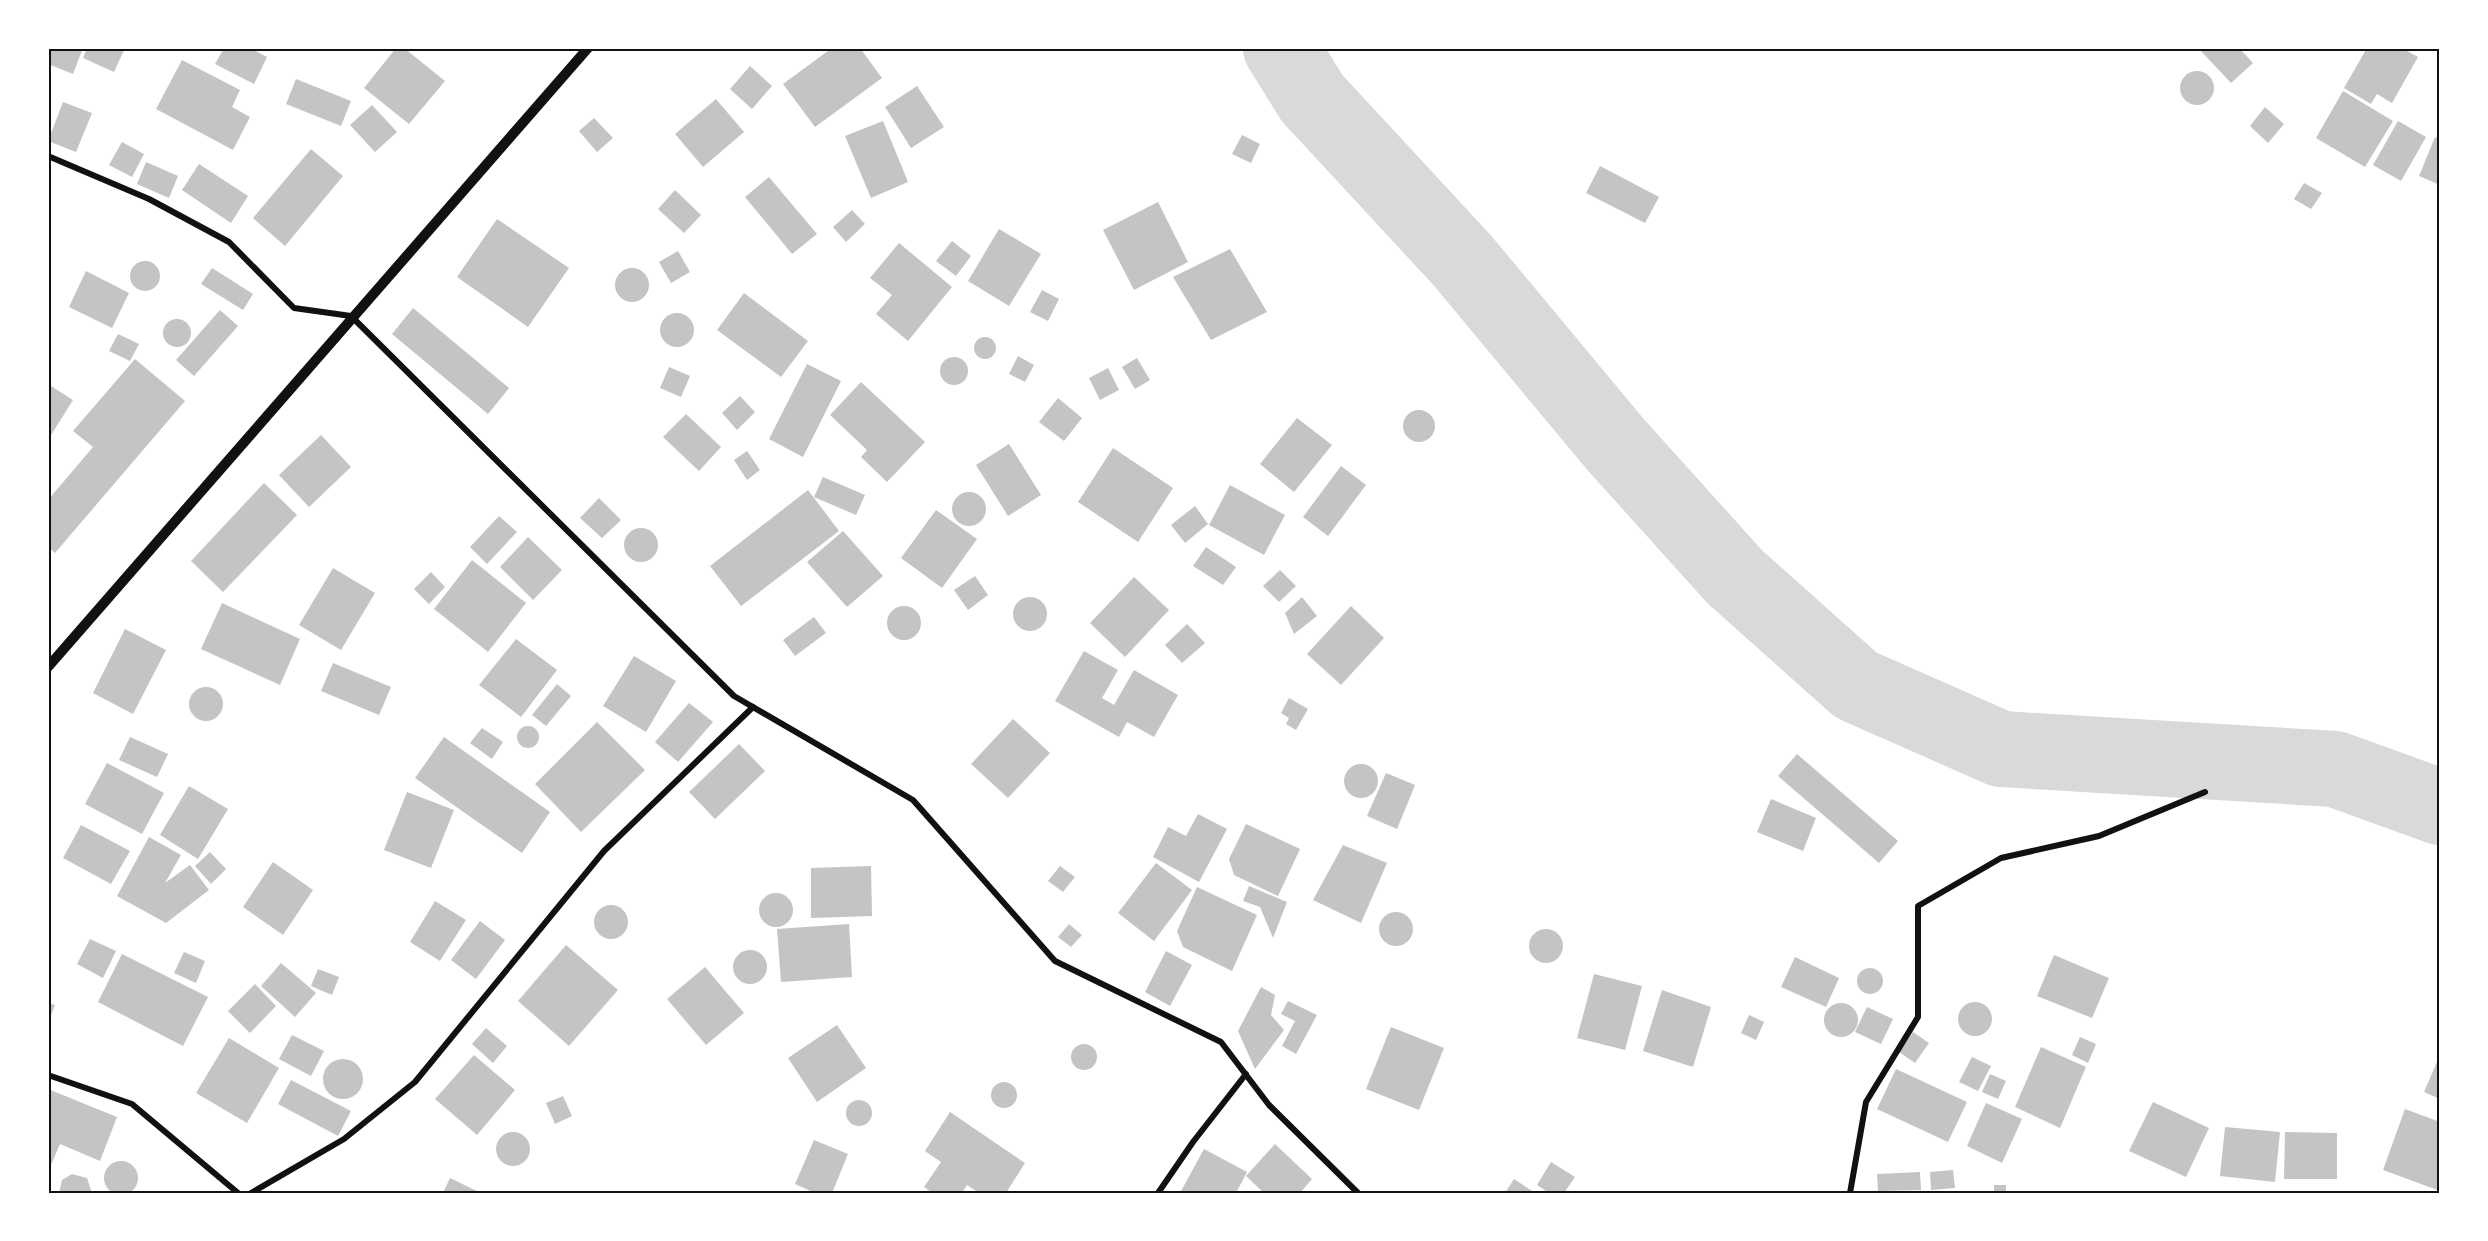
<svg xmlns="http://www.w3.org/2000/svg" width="2488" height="1241" viewBox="0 0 2488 1241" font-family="Signika,sans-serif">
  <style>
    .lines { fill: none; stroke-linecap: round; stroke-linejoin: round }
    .river { stroke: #d9d9d9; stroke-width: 76 }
    .building { fill: #c4c4c4 }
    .minor { stroke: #111; stroke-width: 6 }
    .tertiary { stroke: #111; stroke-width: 10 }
    .neatline { fill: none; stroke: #111; stroke-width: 2 }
  </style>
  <rect width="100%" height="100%" fill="#fff"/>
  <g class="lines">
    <polyline class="river" points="1281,48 1312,98 1462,260 1616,445 1735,577 1856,685 2001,749 2335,769 2440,807"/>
  </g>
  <g class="building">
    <polygon points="48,48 83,48 73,74 48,64"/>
    <polygon points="87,48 125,48 114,72 83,58"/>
    <polygon points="224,48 250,48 267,57 254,84 215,64"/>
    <polygon points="396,48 404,48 445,81 409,124 364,88"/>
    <polygon points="832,48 860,48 882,78 815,127 783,84"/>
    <polygon points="2202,48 2239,48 2253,63 2231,83 2200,50"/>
    <polygon points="2367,48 2402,48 2418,57 2392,103 2377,94 2371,104 2344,88"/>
    <polygon points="182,60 240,90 232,107 250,117 233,150 156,109"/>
    <polygon points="750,66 772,86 752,109 730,89"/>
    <circle cx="2197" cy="88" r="17"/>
    <polygon points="296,79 351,101 341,126 286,104"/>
    <polygon points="917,86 944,127 911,148 885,107"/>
    <polygon points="2343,91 2393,121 2365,167 2316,138"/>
    <polygon points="716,99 744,132 703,167 675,134"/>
    <polygon points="63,102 92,113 76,152 48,141"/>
    <polygon points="372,105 397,132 375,152 350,125"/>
    <polygon points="2265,107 2284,124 2268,143 2250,126"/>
    <polygon points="594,118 613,138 597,152 579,131"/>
    <polygon points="883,121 908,182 871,198 845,136"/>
    <polygon points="2398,121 2426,137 2401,181 2373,165"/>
    <polygon points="1242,135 1260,144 1251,163 1232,154"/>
    <polygon points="2435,137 2440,139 2440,185 2419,176"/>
    <polygon points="122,142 144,154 132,177 109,165"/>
    <polygon points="311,149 343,176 285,246 253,218"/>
    <polygon points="146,162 178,176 169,198 137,184"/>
    <polygon points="199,164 248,196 231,223 182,190"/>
    <polygon points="1600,166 1659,197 1645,223 1586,193"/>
    <polygon points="769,177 817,234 792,254 745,197"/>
    <polygon points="2304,183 2322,193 2311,209 2294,199"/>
    <polygon points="675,190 701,215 684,233 658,209"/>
    <polygon points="1158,202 1188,262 1134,290 1103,230"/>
    <polygon points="852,210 865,224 846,242 833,227"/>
    <polygon points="497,219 569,268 528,327 457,277"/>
    <polygon points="999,229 1041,254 1009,306 968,281"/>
    <polygon points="952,241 971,256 956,276 936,261"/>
    <polygon points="899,243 952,287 908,341 876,314 892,295 870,278"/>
    <polygon points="1230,249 1267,312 1211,340 1173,277"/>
    <polygon points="678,251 690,272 671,283 659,262"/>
    <circle cx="145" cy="276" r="15"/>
    <polygon points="212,268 253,294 243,310 201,284"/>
    <circle cx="632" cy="285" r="17"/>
    <polygon points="86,271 129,293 112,328 69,307"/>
    <polygon points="1042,290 1059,299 1048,321 1030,312"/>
    <polygon points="744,293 808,341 781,377 717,330"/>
    <polygon points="413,308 509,388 488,414 392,334"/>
    <polygon points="220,310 238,326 194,376 176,360"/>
    <circle cx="677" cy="330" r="17"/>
    <circle cx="177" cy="333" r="14"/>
    <polygon points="118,334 139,344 130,361 109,351"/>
    <circle cx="985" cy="348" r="11"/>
    <polygon points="1018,356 1034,365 1025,382 1009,374"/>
    <circle cx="954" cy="371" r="14"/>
    <polygon points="1137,358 1150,380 1135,389 1122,367"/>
    <polygon points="135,359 185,401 55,553 48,547 48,500 93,447 73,431"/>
    <polygon points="807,364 841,381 803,457 769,439"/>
    <polygon points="669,367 690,376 681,397 660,388"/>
    <polygon points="1108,368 1119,390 1100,400 1089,378"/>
    <polygon points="861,382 925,442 887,482 861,457 867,450 830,415"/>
    <polygon points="48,384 73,400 48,440"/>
    <polygon points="740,396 755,412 737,430 722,413"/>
    <polygon points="1058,398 1082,418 1064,441 1039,422"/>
    <circle cx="1419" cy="426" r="16"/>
    <polygon points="686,414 721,447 699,471 663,437"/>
    <polygon points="1297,418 1332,445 1294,492 1260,464"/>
    <polygon points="321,435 351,467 309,507 279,475"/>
    <polygon points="1009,444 1041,495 1008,516 976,465"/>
    <polygon points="1113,448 1173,488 1138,542 1078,502"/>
    <polygon points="747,451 760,470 747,480 734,460"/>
    <polygon points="1341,466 1366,485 1328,536 1303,517"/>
    <polygon points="823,477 865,495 856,515 814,497"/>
    <polygon points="264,483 297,515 223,592 191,561"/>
    <polygon points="1230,485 1285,515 1264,555 1209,525"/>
    <polygon points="808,490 839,531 741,606 710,566"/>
    <circle cx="969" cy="509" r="17"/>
    <polygon points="599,498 621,520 602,538 580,518"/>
    <polygon points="1195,506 1208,524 1185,543 1171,525"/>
    <polygon points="936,510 977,539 942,588 901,558"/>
    <polygon points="499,516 517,532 487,564 470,547"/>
    <circle cx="641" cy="545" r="17"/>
    <polygon points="843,531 883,576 847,607 807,562"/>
    <polygon points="528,537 562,570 533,600 500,567"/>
    <polygon points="1206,547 1236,567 1223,585 1193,566"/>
    <polygon points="472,560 526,603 488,652 434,609"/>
    <polygon points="333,568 375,593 341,650 299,625"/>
    <polygon points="1280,570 1296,586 1279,602 1263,586"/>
    <polygon points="431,572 445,587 429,604 414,589"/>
    <polygon points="975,576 988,595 968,610 954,590"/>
    <polygon points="1134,577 1169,610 1125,657 1090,623"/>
    <polygon points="1302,597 1317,616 1294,634 1285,613"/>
    <circle cx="1030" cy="614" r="17"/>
    <polygon points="222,603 300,639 280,685 201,649"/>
    <polygon points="1351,606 1384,638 1341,685 1307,654"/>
    <circle cx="904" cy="623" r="17"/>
    <polygon points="814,617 826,633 795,656 783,640"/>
    <polygon points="1187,624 1205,643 1182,663 1165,645"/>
    <polygon points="125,629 166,650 133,714 93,693"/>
    <polygon points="516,639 557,670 521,717 479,685"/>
    <polygon points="1084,651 1118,670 1102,698 1114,705 1134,670 1178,695 1154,737 1127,722 1119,737 1055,701"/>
    <polygon points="634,656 676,681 646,732 603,706"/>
    <polygon points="333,663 391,687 379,715 321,691"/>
    <polygon points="557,684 571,696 546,726 532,715"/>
    <circle cx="206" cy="704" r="17"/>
    <polygon points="1289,698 1308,709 1296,730 1286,724 1289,718 1281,713"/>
    <polygon points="689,703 713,722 678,762 655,742"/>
    <polygon points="1013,719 1050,753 1008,798 971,764"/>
    <polygon points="597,722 645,770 581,832 535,784"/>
    <circle cx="528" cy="737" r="11"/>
    <polygon points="482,728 503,742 492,759 470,743"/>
    <polygon points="130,737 168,754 157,777 119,760"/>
    <polygon points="444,737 550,812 522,853 415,778"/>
    <polygon points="739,744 765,771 715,819 689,792"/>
    <polygon points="1797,754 1898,841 1879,863 1778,776"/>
    <polygon points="107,763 164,793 142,834 85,804"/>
    <circle cx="1361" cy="781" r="17"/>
    <polygon points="1386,773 1415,785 1397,829 1367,816"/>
    <polygon points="189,786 228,809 198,859 160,835"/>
    <polygon points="407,792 454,810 431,868 384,850"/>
    <polygon points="1771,799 1816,818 1803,851 1757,832"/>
    <polygon points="1198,814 1227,829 1199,882 1153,857 1168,827 1186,836"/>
    <polygon points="1246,824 1300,849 1278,896 1234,875 1229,859"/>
    <polygon points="81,825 130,851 111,884 63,858"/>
    <polygon points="149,837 181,855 165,883 190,865 209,890 166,923 117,896"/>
    <polygon points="1343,845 1387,863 1361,923 1313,900"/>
    <polygon points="210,852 226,869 211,884 195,866"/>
    <polygon points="273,862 313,890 283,935 243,907"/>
    <polygon points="1156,863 1192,890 1154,941 1118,913"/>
    <polygon points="871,866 872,916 811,918 811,868"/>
    <polygon points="1060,866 1075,877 1063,892 1048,881"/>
    <polygon points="1249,886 1287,902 1273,938 1260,907 1243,901"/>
    <polygon points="1197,887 1257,915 1232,971 1183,947 1177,931"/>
    <circle cx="776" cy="910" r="17"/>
    <polygon points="435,901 466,920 440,961 410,942"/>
    <circle cx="611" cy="922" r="17"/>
    <circle cx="1396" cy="929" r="17"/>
    <polygon points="480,921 505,940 476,979 451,960"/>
    <polygon points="849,924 852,977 781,982 777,929"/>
    <polygon points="1069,924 1082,935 1071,947 1058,937"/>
    <circle cx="1546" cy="946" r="17"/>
    <polygon points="90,939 116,951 103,978 77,964"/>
    <polygon points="566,945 618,990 569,1046 518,1001"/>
    <circle cx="750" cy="967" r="17"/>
    <polygon points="1166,951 1192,965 1170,1006 1145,992"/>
    <polygon points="184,952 205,961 196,983 174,973"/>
    <polygon points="122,954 208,997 183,1046 98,1002"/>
    <polygon points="2054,955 2109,978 2092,1018 2037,996"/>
    <polygon points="1795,957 1839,978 1826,1007 1781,987"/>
    <polygon points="281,963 316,993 295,1017 261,986"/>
    <polygon points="705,967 744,1013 706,1045 667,999"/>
    <circle cx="1870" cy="981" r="13"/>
    <polygon points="318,969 339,977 332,995 311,986"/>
    <polygon points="1594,974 1642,986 1625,1050 1577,1038"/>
    <polygon points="255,984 276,1006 250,1033 228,1011"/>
    <polygon points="1261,987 1275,995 1271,1015 1284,1030 1255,1069 1238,1031"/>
    <polygon points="1662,990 1711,1007 1693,1067 1643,1051"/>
    <polygon points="1288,1001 1317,1015 1296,1054 1282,1046 1295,1021 1281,1014"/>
    <circle cx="1975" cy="1019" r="17"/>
    <polygon points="48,1003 55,1005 48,1023"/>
    <circle cx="1841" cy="1020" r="17"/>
    <polygon points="1867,1007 1893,1019 1881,1044 1855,1032"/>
    <polygon points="1749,1015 1764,1022 1756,1040 1741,1033"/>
    <polygon points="837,1025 866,1068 817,1102 788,1058"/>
    <polygon points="1391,1027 1444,1048 1419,1110 1366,1089"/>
    <polygon points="486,1028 507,1046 493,1063 472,1044"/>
    <polygon points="1913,1032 1929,1043 1915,1063 1899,1052"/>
    <polygon points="292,1035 324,1051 311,1076 279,1059"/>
    <polygon points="2080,1037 2096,1044 2088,1063 2072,1055"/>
    <polygon points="229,1038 279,1068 247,1123 196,1093"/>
    <circle cx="1084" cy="1057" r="13"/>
    <polygon points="2041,1047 2086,1067 2060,1128 2015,1107"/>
    <polygon points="474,1055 515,1090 477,1135 435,1099"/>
    <polygon points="2440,1055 2440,1099 2424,1092"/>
    <polygon points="1972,1057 1991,1066 1978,1091 1959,1082"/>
    <circle cx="343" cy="1079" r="20"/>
    <polygon points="1896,1069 1967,1102 1948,1142 1877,1109"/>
    <polygon points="1990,1074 2006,1081 1998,1099 1982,1092"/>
    <polygon points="291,1080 351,1111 338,1136 278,1104"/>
    <circle cx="1004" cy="1095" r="13"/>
    <polygon points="48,1089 117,1117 100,1161 60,1144 48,1172"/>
    <polygon points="563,1096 572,1116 555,1124 546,1103"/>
    <circle cx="859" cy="1113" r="13"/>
    <polygon points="2153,1102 2209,1128 2186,1177 2129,1151"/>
    <polygon points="1986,1103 2022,1119 2002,1163 1967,1146"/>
    <polygon points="2405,1109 2440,1122 2440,1191 2383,1170"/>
    <polygon points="950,1112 1025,1163 1006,1193 979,1193 967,1185 962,1193 933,1193 924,1187 941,1162 925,1151"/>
    <polygon points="2225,1127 2280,1132 2275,1182 2220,1176"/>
    <polygon points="2285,1132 2337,1133 2337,1179 2284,1179"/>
    <circle cx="513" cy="1149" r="17"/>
    <polygon points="814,1140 848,1154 832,1193 815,1193 795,1184"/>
    <polygon points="1275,1144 1312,1179 1300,1193 1264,1193 1246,1176"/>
    <polygon points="1204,1149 1247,1172 1236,1193 1180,1193"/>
    <circle cx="121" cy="1178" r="17"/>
    <polygon points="1551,1162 1575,1177 1564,1193 1549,1193 1537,1185"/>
    <polygon points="1953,1170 1955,1188 1931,1190 1930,1172"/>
    <polygon points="1920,1172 1921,1190 1878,1191 1877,1174"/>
    <polygon points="72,1174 87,1178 92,1193 59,1193 62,1180"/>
    <polygon points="450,1178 481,1193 443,1193"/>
    <polygon points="1514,1179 1535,1193 1505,1193"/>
    <rect x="1994" y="1185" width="12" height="8"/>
  </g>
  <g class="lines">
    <g class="minor">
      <polyline points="48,156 149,199 229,242 294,308 351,316 734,696 913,800 1055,961 1221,1042 1269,1105 1358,1193"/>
      <polyline points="48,1075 132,1104 238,1193"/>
      <polyline points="251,1193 344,1139 415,1082 604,851 753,707"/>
      <polyline points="1158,1193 1193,1142 1246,1074"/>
      <polyline points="1850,1193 1866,1102 1918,1017 1918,906 2001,858 2099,836 2205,792"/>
    </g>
    <polyline class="tertiary" points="48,667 588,48"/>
  </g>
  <rect width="2488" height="1241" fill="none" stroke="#ffffff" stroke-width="99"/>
  <rect x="50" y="50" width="2388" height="1142" class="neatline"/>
</svg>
